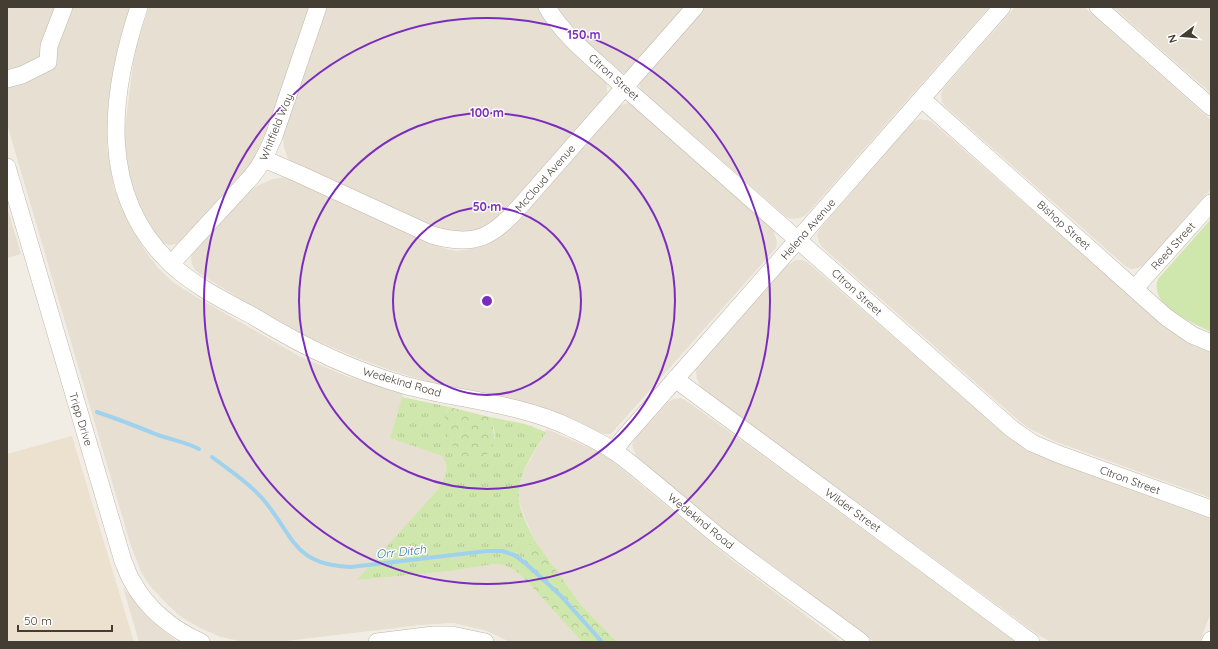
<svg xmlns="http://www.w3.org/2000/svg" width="1218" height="649" viewBox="0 0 1218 649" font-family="Quicksand,sans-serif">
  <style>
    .residential { fill: #e6dfd2 }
    .education { fill: #ebe1ce }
    .grass { fill: url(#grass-tufts) }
    .forest { fill: url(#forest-crowns) }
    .green { fill: #cfe6ad }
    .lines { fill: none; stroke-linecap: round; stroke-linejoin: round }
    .stream { stroke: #a0d2ee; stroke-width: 4 }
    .minor-casing { stroke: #c0b7aa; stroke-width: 18 }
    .minor { stroke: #fff; stroke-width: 17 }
    .ring { fill: none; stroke: #7b2cbf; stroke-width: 2 }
    .labels { text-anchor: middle; stroke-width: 3; stroke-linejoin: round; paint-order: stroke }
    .street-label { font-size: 11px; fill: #443d34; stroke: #fff }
    .water-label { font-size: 12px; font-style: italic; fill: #2e79a5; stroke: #fff }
    .centre { fill: #7b2cbf; stroke: #fff; stroke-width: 2 }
    .ring-label { font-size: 12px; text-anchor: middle; font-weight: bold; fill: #7b2cbf; stroke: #fff; stroke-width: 3; stroke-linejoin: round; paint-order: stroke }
  </style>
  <defs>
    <pattern id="grass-tufts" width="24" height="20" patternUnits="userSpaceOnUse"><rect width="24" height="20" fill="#cfe6ad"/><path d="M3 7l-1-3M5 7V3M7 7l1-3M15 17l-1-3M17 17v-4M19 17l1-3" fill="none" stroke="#b3c695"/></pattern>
    <pattern id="forest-crowns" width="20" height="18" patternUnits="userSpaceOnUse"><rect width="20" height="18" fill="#cfe6ad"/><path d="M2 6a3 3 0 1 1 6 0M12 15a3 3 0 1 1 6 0" fill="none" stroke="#b3c695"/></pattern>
  </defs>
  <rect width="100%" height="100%" fill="#f2ede4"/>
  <g class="residential">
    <polygon points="7,7 131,7 119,45 114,68 109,99 107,127 107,147 114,189 130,226 146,252 159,269 173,282 193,295 299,356 346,376 403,394 390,438 442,456 445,460 447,467 446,475 439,488 358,580 451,571 494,564 504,565 516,571 526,580 582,642 510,642 487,631 454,623 420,625 286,641 244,642 221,637 200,628 181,617 167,604 150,586 141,572 130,543 7,124"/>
    <polygon points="149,7 310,7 258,158 185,237 177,244 170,245 163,243 153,230 137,201 131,184 125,146 125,127 133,65 136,46"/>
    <polygon points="325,7 538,7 605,80 607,86 607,93 605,100 499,218 490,225 464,234 439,230 294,165 288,159 284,148 283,135"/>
    <polygon points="554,7 686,7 628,72 623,73 618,70 565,22"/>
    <polygon points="705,7 989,7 806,215 800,218 792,219 786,217 641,90 639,83 641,79"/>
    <polygon points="1015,7 1084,7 1211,120 1211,189 1144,265 1138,268 1131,269 1124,265 945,106 942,102 941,94 943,89"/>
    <polygon points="1113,7 1211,7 1211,93 1173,60"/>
    <polygon points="628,103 634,106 773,229 777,242 776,248 611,434 605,434 598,432 581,423 537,405 433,383 390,370 357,358 306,336 244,301 200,274 195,270 192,264 191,258 194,250 247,193 259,185 273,179 287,177 443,248 456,251 470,249 486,245 499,238 508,230 611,114 618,106"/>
    <polygon points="920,119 931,121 1162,324 1190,344 1211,353 1211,498 1054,441 1029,428 1019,421 822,247 819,242 817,235 820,229 911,124 915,121"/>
    <polygon points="7,207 21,254 7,258"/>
    <polygon points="796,260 802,260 807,262 986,417 1001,430 1030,450 1057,463 1211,519 1211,612 1200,642 1052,642 1047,640 1037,634 705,391 700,386 697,379 696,371 698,366 785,267"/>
    <polygon points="681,398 685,400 752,448 1016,642 874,642 724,530 636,456 632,445 635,439 668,402 674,399"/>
    <polygon points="547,429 596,451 611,460 732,560 841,642 617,642 581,605 534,539 524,516 519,501 519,487 524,471"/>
    <polygon points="123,587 145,615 163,631 178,642 139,642"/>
  </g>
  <polygon class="education" points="72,436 134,642 7,642 7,454"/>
  <path class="grass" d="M402,397L449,407L446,413L495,439L494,429L490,417L525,424L546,432C534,452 516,476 519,501C521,514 528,527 534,539L516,571L504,565L494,564L451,571L357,580L439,488C445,477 451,467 442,456L390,438Z"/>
  <g class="forest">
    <path d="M449,407L490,417C495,432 499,452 479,458C475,459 470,461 467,460C465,459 460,457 459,456C454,450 444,428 444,422C444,416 447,412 449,407Z"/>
    <polygon points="534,539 581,605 617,642 582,642 526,580 516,571"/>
  </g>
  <path class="green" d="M1211,219V332C1192,322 1148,306 1158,279Z"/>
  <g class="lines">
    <g class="stream">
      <path d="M97,412C118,419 138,427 158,435C172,440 186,442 199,449"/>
      <path d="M212,457C229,470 248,482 262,498C294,535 292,565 351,567L487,551H502L514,555L524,562L561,596L602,642"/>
    </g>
    <g class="minor-casing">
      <g id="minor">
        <path d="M139,7C110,94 97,194 171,264C194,286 225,301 253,316C300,345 351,370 404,385C459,400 519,403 571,428C585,435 600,442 614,451C627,460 640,471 652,481C674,499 696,518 718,536C765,573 814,607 861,642"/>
        <path d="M547,7C563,35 590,56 613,77L1011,428L1032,443L1058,454L1211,509"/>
        <polyline points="1098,7 1211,107"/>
        <polyline points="7,79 22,75 48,62 49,46 64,7"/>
        <polyline points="922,99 1166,317 1192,335 1211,343"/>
        <path d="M264,159L299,174L432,235C477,248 493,236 522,204L695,7"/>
        <path d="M7,167L123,561C126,567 128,575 132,581C146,608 173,630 201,642"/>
        <path d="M171,264L252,176C262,164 268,151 274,136L318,7"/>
        <polyline points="1135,288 1211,203"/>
        <polyline points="675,379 1031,642"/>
        <polyline points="614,451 622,440 1002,7"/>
        <polyline points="377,642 434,635 452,635 485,642"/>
        <polyline points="1210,642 1211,640"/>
      </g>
    </g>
    <use href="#minor" class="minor"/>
  </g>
  <g class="ring">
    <circle cx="487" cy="301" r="94"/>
    <circle cx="487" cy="301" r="188"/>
    <circle cx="487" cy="301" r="283"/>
  </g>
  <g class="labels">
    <g class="street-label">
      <text transform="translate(614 77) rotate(42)" y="4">Citron Street</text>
      <text transform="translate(276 127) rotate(-68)" y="4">Whitfield Way</text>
      <text transform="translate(545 178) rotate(-49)" y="4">McCloud Avenue</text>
      <text transform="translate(1064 225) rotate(42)" y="4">Bishop Street</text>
      <text transform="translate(808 229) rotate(-49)" y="4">Helena Avenue</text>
      <text transform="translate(1173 246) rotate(-48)" y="4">Reed Street</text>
      <text transform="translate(857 292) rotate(42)" y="4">Citron Street</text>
      <text transform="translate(402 382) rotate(16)" y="4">Wedekind Road</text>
      <text transform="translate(81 419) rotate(73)" y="4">Tripp Drive</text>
      <text transform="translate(1130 480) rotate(20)" y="4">Citron Street</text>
      <text transform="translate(853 510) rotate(36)" y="4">Wilder Street</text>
      <text transform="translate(701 521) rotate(39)" y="4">Wedekind Road</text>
    </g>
    <g class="water-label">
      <text transform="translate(401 552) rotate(-6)" y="4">Orr Ditch</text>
    </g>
  </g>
  <circle cx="487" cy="301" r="6" class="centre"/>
  <g class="ring-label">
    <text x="584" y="39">150 m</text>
    <text x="487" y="117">100 m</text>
    <text x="487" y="211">50 m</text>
  </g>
  <rect width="1218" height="649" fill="none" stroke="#443d34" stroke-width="16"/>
  <g transform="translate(1182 36) rotate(254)" stroke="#ffffff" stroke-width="3" paint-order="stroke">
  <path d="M0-3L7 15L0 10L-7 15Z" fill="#443d34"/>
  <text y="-6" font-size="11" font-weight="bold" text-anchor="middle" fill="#443d34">N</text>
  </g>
  <path d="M18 625v6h94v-6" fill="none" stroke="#443d34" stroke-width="2"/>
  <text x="24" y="625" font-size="12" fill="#443d34" stroke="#ffffff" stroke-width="3" paint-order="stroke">50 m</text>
</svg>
